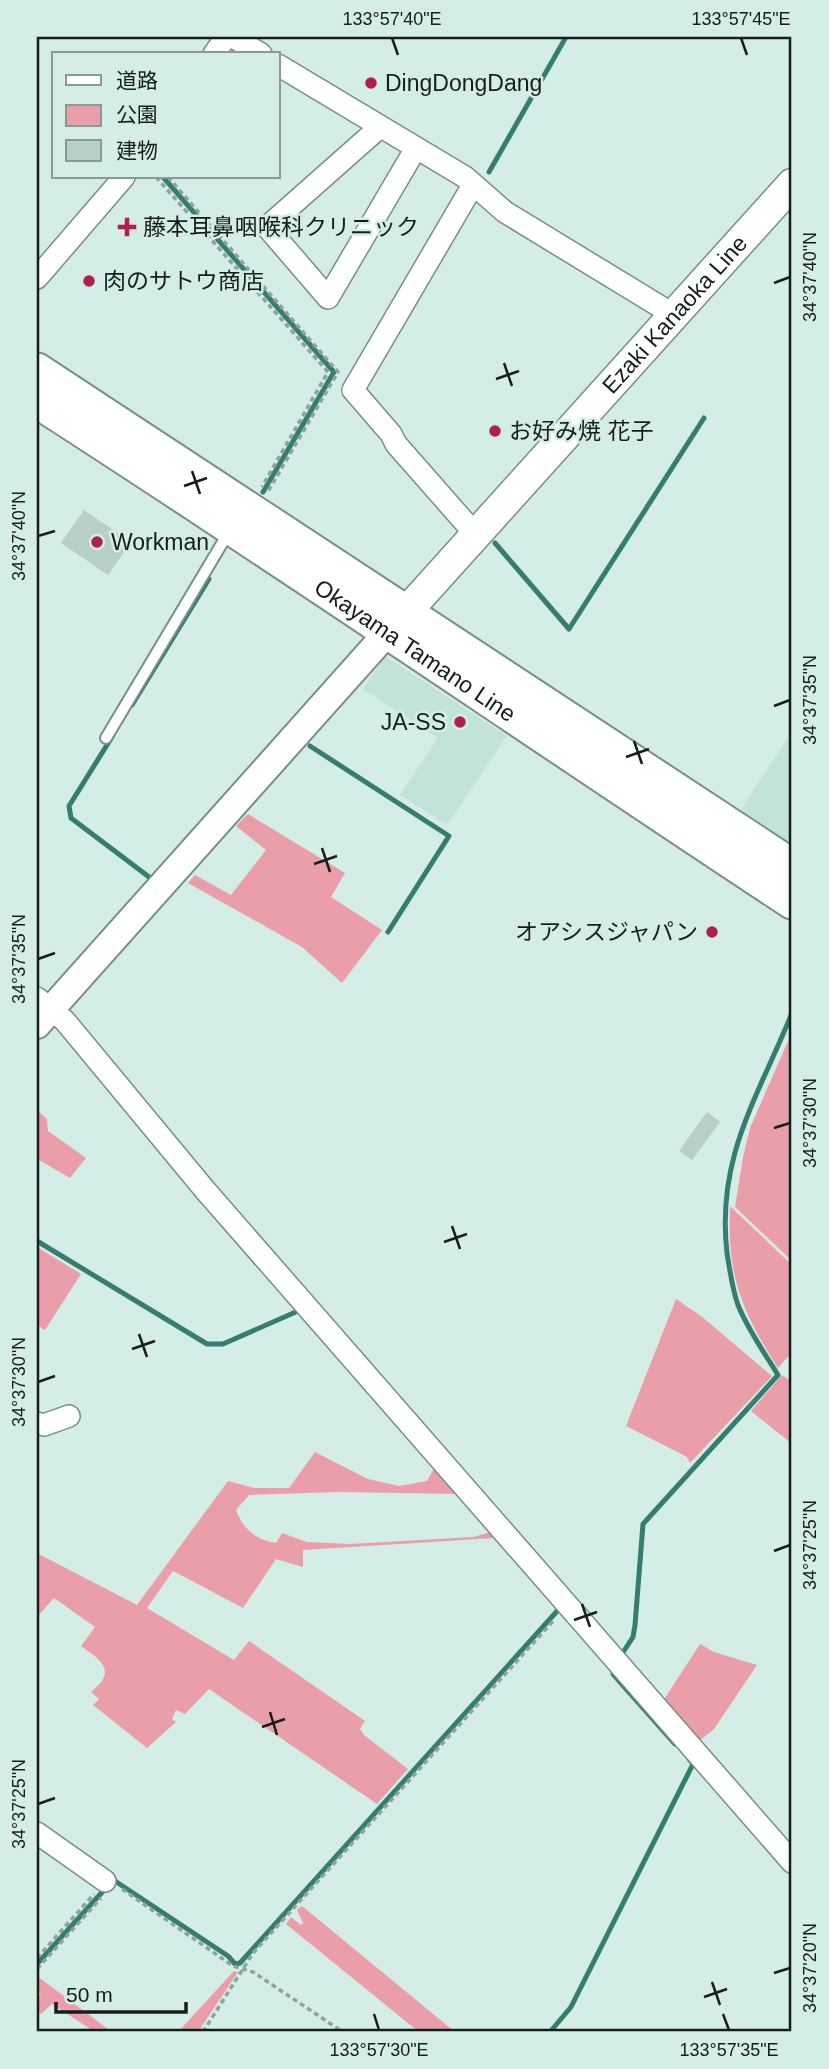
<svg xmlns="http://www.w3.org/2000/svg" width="829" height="2069" viewBox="0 0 829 2069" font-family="Helvetica,'Noto Sans JP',sans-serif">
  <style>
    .built { fill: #c2e3da }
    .green { fill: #ea9ea9 }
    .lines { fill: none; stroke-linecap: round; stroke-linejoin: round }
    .stream { stroke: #357e6f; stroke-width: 5 }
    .building { fill: #b8cfc9 }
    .service-casing { stroke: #788e88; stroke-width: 14 }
    .minor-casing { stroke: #788e88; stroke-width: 24 }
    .tertiary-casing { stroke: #788e88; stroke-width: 30 }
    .secondary-casing { stroke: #788e88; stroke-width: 33 }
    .primary-casing { stroke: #788e88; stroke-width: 37 }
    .path { stroke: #90a29e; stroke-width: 3.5; stroke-dasharray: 5 3.5; stroke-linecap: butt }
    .service { stroke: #fff; stroke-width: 10 }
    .minor { stroke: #fff; stroke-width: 21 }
    .tertiary { stroke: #fff; stroke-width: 26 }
    .secondary { stroke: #fff; stroke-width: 30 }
    .primary { stroke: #fff; stroke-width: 33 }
    .ticks { fill: none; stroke: #151e1b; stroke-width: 2.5 }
    .poi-dot { fill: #b01e4b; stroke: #d5ede7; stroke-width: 2.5 }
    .labels { text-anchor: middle; stroke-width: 5; stroke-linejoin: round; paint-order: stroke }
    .poi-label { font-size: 23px; fill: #151e1b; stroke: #d5ede7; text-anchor: start }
    .street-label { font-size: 23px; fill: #151e1b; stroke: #d5ede7 }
    .neatline { fill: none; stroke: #151e1b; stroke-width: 2.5 }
    .ticks-label { font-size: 18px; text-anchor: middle; fill: #151e1b }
  </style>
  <rect width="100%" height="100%" fill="#d5ede7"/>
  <g class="built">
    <polygon points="385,656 507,736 447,825 400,795 438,738 363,689"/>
    <polygon points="790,734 792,736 792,844 741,810"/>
  </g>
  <g class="green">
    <polygon points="248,814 345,873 331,897 382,930 342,983 302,947 188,883 195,875 231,895 266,850 236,826"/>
    <polygon points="792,1032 792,1261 735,1207 743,1157 750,1128"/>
    <polygon points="37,1110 47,1119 48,1131 86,1158 70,1178 37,1159"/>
    <path d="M730,1206L792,1265V1352L778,1368C741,1310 727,1276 730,1206Z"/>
    <polygon points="37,1247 81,1274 45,1330 37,1325"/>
    <polygon points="676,1299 701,1316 772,1376 690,1463 687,1457 626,1426"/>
    <polygon points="782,1375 792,1382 792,1444 751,1411"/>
    <path d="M315,1452L368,1479L399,1486L427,1481L434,1468L458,1494L339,1492L249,1495L236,1510C243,1529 256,1540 276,1543L282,1533L307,1542L350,1544L473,1537L491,1532L495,1538L303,1550V1567L276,1559L243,1608L173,1571L147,1608L234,1660L249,1641L365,1721L360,1729L364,1735L408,1769L377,1804L209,1689L185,1714L176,1710L172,1719L176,1722L147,1748L93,1705L99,1699L91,1692C118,1671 101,1660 81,1646L95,1627L54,1598L37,1617V1553L137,1605L228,1481L254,1488H289Z"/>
    <polygon points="700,1644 714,1652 757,1665 714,1729 699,1741 663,1701"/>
    <polygon points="302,1906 455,2032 456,2032 419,2032 286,1924 291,1917 301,1925 303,1923 297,1910"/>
    <polygon points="234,1971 238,1972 198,2032 178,2032"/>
    <polygon points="37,1976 112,2032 95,2032 52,2004 41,2014 37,2011 37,1999 41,1994 37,1991"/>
  </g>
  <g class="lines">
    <g class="stream">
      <polyline points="489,172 566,37"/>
      <polyline points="163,177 334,372 263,492"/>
      <polyline points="495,543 569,629 704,418"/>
      <polyline points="132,705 209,579"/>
      <polyline points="112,737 69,806 71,818 153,880"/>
      <polyline points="310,746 449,836 388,932"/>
      <polyline points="37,1241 207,1344 223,1344 298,1311"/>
      <path d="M620,1657L633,1637L635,1625L643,1524L778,1375C764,1352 748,1330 738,1305C732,1288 730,1271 727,1253C716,1157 758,1097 792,1013"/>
      <polyline points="615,1669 613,1674 675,1744"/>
      <polyline points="111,1881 112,1879 228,1956 235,1964 240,1963 559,1609"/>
      <polyline points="37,1964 105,1889"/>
      <polyline points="550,2032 571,2007 693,1764 689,1759"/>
    </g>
  </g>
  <g class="building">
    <polygon points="84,510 131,542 108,575 61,543"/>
    <polygon points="707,1112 720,1122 692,1160 679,1151"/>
  </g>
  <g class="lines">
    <g class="service-casing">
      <polyline id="service" points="106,738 230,530"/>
    </g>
    <g class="minor-casing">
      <g id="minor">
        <polyline points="233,37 261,54"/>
        <polyline points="214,54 226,37"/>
        <polyline points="278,65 465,177 505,212 674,315"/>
        <polyline points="380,127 267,227 328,298 416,148"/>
        <polyline points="473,185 353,390 391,434 396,444 476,535"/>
        <polyline points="37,278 124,177"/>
        <polyline points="37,998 65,1021 205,1190 792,1862"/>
        <polyline points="37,1423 44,1425 69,1416"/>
        <polyline points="37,1833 105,1881"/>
      </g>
    </g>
    <g class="tertiary-casing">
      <polyline id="tertiary" points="37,1025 387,633"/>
    </g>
    <g class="secondary-casing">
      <g id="secondary">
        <path id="s1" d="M390,630L792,184"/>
      </g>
    </g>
    <g class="primary-casing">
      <g id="primary">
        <polyline points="37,370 792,866"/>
        <path id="s2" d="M37,401C291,564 540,736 792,902"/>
      </g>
    </g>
    <g class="path">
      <polyline points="156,177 328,372 262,487"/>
      <polyline points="168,177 338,372 267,493"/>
      <polyline points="122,1889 233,1966 253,1972 343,2032"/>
      <polyline points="37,1958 94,1894"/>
      <polyline points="37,1969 101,1898"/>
      <polyline points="203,2032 253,1953 555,1619"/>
    </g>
    <use href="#service" class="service"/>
    <use href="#minor" class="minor"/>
    <use href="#tertiary" class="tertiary"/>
    <use href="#secondary" class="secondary"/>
    <use href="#primary" class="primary"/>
  </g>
  <path class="ticks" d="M392,38L398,55M741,38L747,55M774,283L790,277M504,363L512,386M496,379L519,371M192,471L200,494M184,486L207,478M38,536L55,531M774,706L790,700M634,741L642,764M626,757L649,749M322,848L330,872M314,864L337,856M38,959L55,953M774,1128L790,1123M452,1226L460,1249M444,1242L467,1234M139,1334L147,1357M132,1349L155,1341M38,1382L55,1376M774,1551L790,1545M582,1604L590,1627M574,1620L597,1612M270,1712L277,1735M262,1727L285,1719M38,1804L55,1798M774,1973L790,1968M712,1982L720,2005M704,1997L727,1989M374,2014L379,2030M723,2014L729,2030"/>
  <g class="poi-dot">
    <circle cx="371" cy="83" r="7"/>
    <path d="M123.5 216.5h7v7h7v7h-7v7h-7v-7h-7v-7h7z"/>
    <circle cx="89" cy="281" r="7"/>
    <circle cx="495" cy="431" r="7"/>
    <circle cx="97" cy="542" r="7"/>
    <circle cx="460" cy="722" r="7"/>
    <circle cx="712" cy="932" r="7"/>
  </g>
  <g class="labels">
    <g class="poi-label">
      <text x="385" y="91">DingDongDang</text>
      <text x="143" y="235">藤本耳鼻咽喉科クリニック</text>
      <text x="103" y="289">肉のサトウ商店</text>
      <text x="509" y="439">お好み焼 花子</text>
      <text x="111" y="550">Workman</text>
      <text x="446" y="730" text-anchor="end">JA-SS</text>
      <text x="698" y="940" text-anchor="end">オアシスジャパン</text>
    </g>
    <g class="street-label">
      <text dy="8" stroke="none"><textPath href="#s1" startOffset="425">Ezaki Kanaoka Line</textPath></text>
      <text dy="8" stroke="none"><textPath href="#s2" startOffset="453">Okayama Tamano Line</textPath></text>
    </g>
  </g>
  <rect width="829" height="2069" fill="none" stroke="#d5ede7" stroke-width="77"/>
  <rect x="52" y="52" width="228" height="126" fill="#d5ede7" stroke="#889a95" stroke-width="2"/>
  <rect x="66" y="75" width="35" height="10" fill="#ffffff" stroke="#889a95" stroke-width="2"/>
  <text x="116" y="88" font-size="21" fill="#151e1b">道路</text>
  <rect x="66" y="105" width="35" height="21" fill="#ea9ea9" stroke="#889a95" stroke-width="2"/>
  <text x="116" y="122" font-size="21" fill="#151e1b">公園</text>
  <rect x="66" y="140" width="35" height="21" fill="#b8cfc9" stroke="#889a95" stroke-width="2"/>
  <text x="116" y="158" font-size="21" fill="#151e1b">建物</text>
  <path d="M56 2002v10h130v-10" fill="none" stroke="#151e1b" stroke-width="3.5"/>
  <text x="66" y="2002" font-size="21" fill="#151e1b" stroke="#d5ede7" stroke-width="5" paint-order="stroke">50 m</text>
  <rect x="38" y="38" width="752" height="1992" class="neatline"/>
  <g class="ticks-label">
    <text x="392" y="25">133°57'40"E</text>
    <text x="741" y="25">133°57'45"E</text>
    <text transform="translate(810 277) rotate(-90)" y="6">34°37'40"N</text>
    <text transform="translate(19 536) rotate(-90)" y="6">34°37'40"N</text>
    <text transform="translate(810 700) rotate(-90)" y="6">34°37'35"N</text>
    <text transform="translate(19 959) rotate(-90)" y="6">34°37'35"N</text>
    <text transform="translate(810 1123) rotate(-90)" y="6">34°37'30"N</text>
    <text transform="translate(19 1382) rotate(-90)" y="6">34°37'30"N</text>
    <text transform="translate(810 1545) rotate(-90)" y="6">34°37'25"N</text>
    <text transform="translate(19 1804) rotate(-90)" y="6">34°37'25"N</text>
    <text transform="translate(810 1968) rotate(-90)" y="6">34°37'20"N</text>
    <text x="379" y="2056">133°57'30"E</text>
    <text x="729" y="2056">133°57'35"E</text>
  </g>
</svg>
